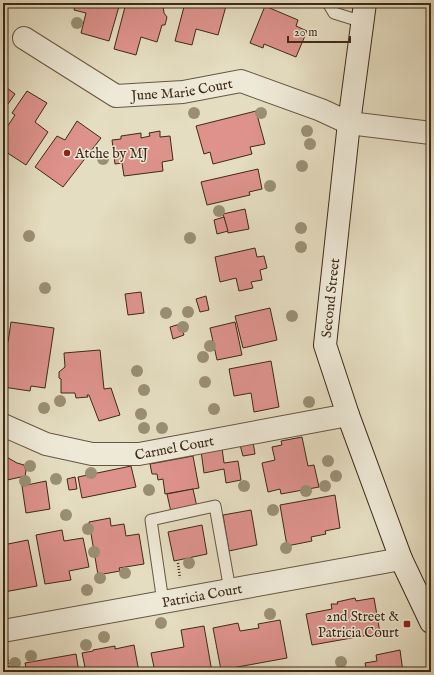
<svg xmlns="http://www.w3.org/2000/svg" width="434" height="675" viewBox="0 0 434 675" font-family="'IM FELL English',serif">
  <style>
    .building { fill: #dd928c; stroke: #3d2a17 }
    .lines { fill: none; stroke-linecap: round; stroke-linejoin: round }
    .lane-casing { stroke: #675742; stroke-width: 13 }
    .street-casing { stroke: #675742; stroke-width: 24 }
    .secondary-casing { stroke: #3d2a17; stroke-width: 24 }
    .path { stroke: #3d2a17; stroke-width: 2.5; stroke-dasharray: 1 2; stroke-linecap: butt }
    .lane { stroke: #eee9d7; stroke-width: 11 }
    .street { stroke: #eee9d7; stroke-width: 22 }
    .secondary { stroke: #eee9d7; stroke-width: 22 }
    .tree { fill: #9a8f74 }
    .poi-dot { fill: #8f2418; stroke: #eee9d7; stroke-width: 1.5 }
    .labels { text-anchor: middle; stroke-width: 3; stroke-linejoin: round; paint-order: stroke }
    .street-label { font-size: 14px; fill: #3d2a17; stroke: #eee9d7 }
    .poi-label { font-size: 14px; fill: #3d2a17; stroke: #eee9d7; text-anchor: start }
  </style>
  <rect width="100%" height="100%" fill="#e5ddc1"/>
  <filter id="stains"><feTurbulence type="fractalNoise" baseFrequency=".005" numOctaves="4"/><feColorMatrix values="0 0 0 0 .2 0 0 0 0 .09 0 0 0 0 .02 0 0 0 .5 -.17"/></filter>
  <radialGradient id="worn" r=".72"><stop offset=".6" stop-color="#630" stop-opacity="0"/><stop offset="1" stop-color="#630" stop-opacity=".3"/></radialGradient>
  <g class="building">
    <polygon points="76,3 120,3 109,41 81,33 86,13 74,10"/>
    <polygon points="126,3 155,3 163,5 164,13 167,17 165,25 162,25 157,42 141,37 136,55 114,49"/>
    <polygon points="185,3 222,3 221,4 226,6 218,35 196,29 192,45 175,41"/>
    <polygon points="265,6 298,20 296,26 307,31 296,57 264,44 263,48 250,43"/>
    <polygon points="3,85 15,94 3,111"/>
    <polygon points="27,91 47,103 35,122 48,132 26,165 3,150 3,133 15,115 12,113"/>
    <polygon points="256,111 265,144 250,147 252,154 213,164 210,152 204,154 196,126"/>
    <polygon points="77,121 101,138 63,187 35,167 57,136 65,140"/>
    <polygon points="160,131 160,137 170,136 173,160 162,162 163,171 124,176 122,163 115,164 112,140 121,139 121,136 141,133 141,138 150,136 149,133"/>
    <polygon points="258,169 262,189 249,192 250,195 207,205 201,182"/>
    <polygon points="245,209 249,229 228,233 223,214"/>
    <polygon points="224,217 228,231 217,234 214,220"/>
    <polygon points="255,248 257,257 264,256 267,268 260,270 262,280 251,282 253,288 239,291 236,278 220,282 215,257"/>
    <polygon points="141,292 144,313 128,315 125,294"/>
    <polygon points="206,296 209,310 200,312 196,299"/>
    <polygon points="270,308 277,340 243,348 235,316"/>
    <polygon points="11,322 54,328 45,388 31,386 30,391 3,387 3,354 5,342 8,342"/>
    <polygon points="235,322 242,355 217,360 210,328"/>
    <polygon points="180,324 184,335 173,339 170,327"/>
    <polygon points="100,350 104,389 111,388 120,415 99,421 89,395 87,395 88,397 76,398 75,393 61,393 61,379 59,378 59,372 65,367 64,353"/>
    <polygon points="271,361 279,407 254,412 251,393 234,396 229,369"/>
    <polygon points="302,437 308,466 314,465 319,487 281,494 280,489 268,492 262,463 275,460 272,447 282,445 281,441"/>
    <polygon points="253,442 255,454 243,456 240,445"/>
    <polygon points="222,448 224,463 238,461 241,480 226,483 224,469 204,473 201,451"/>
    <polygon points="3,455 17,463 24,465 26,471 25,476 3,481"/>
    <polygon points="193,456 199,488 165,494 163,479 158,480 157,474 152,474 150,464"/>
    <polygon points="131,466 136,487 82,498 78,477"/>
    <polygon points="75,477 77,489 69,490 67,479"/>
    <polygon points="46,481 50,509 26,513 22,486"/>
    <polygon points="193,489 197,507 171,512 167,494"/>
    <polygon points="335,495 340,528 325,531 326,534 311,537 312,541 287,546 280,505"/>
    <polygon points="251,510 257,545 229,551 223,515"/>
    <polygon points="110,518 111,526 124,524 126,536 139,534 144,564 119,568 120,571 98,575 89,522"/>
    <polygon points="202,525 207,554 174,561 168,532"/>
    <polygon points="62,530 64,541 83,538 89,567 69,571 71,580 45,584 36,535"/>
    <polygon points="28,540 37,586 4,592 3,545"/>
    <polygon points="355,598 356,601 374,598 380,633 312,645 306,614 332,609 331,604 338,604 337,602"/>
    <polygon points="280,620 287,658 221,670 213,628 238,623 240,631 259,628 258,624"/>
    <polygon points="204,626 212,672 155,672 151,653 184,647 181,630"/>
    <polygon points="134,645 139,672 86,672 82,653 93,651 93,650 115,646 115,649"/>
    <polygon points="400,650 403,672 367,672 365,663 377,661 376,655"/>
    <polygon points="76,654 79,672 27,672 25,663"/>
  </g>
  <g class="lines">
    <g class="lane-casing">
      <g id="lane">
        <polyline points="328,3 334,13 363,22"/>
        <polyline points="163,602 151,520 215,506 230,590"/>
      </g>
    </g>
    <g class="street-casing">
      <g id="street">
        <path id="s1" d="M24,38L116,96L183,92L241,81L321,110L349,123L431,133"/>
        <path id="s2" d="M3,425L46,444L92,454H139L348,415"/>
        <path id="s3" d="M3,631L401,559"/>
      </g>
    </g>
    <g class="secondary-casing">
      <polyline id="secondary" points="365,3 349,123 325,345 348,415 401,559 431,622"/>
    </g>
    <g class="path">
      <polyline points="178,563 180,578"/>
      <polyline points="6,651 10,672"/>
    </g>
    <use href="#lane" class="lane"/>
    <use href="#street" class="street"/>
    <use href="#secondary" class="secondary"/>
  </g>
  <g class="tree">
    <circle cx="77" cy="23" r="6"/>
    <circle cx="194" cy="113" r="6"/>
    <circle cx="261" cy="113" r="6"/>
    <circle cx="307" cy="131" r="6"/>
    <circle cx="310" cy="144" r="6"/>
    <circle cx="103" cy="159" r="6"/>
    <circle cx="302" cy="166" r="6"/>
    <circle cx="270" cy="186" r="6"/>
    <circle cx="219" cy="211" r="6"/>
    <circle cx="301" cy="228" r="6"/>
    <circle cx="29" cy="236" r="6"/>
    <circle cx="190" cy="238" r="6"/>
    <circle cx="301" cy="247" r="6"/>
    <circle cx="45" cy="288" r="6"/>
    <circle cx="188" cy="312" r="6"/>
    <circle cx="166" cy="313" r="6"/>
    <circle cx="292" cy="316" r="6"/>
    <circle cx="183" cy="327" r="6"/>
    <circle cx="210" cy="346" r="6"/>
    <circle cx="203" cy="357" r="6"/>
    <circle cx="137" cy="371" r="6"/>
    <circle cx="205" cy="382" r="6"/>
    <circle cx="144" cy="390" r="6"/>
    <circle cx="60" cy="401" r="6"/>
    <circle cx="309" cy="402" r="6"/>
    <circle cx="44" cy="408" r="6"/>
    <circle cx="214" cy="409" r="6"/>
    <circle cx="141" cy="414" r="6"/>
    <circle cx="144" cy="428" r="6"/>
    <circle cx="162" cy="428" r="6"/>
    <circle cx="328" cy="461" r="6"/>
    <circle cx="30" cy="466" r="6"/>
    <circle cx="91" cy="473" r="6"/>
    <circle cx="336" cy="476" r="6"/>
    <circle cx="56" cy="479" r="6"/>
    <circle cx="25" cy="481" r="6"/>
    <circle cx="244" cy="486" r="6"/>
    <circle cx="325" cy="486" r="6"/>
    <circle cx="149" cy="490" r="6"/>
    <circle cx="306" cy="491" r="6"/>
    <circle cx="273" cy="510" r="6"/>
    <circle cx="66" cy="515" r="6"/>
    <circle cx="88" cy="529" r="6"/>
    <circle cx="286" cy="548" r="6"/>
    <circle cx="94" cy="552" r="6"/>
    <circle cx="189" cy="563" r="6"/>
    <circle cx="125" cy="573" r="6"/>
    <circle cx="100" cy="578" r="6"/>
    <circle cx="87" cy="590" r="6"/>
    <circle cx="270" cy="614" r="6"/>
    <circle cx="161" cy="623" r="6"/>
    <circle cx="104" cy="637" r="6"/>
    <circle cx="86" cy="645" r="6"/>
    <circle cx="31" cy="656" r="6"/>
    <circle cx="341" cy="662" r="6"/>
    <circle cx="15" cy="663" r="6"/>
  </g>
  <g class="poi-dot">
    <circle cx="67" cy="153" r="4"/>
    <rect x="403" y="620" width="8" height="8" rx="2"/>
  </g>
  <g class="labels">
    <g class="street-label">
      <text dy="5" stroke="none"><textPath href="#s1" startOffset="175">June Marie Court</textPath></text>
      <text transform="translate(330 298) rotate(-84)" y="5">Second Street</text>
      <text dy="5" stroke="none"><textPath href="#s2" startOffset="177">Carmel Court</textPath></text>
      <text dy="5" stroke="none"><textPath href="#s3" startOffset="202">Patricia Court</textPath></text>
    </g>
    <g class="poi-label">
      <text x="75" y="158">Atche by MJ</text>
      <text x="399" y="621" text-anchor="end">2nd Street &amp;<tspan x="399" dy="16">Patricia Court</tspan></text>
    </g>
  </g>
  <rect width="434" height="675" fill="none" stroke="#e5ddc1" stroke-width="16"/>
  <rect x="4" y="4" width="426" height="667" fill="none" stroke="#3d2a17" stroke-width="2"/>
  <rect x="8" y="8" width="418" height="659" fill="none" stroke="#3d2a17"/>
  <path d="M288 36v6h62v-6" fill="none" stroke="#3d2a17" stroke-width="2"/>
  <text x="294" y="36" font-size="12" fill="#3d2a17" stroke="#eee9d7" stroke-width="3" paint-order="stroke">20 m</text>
  <rect width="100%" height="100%" filter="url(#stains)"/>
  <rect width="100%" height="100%" fill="url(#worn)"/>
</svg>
